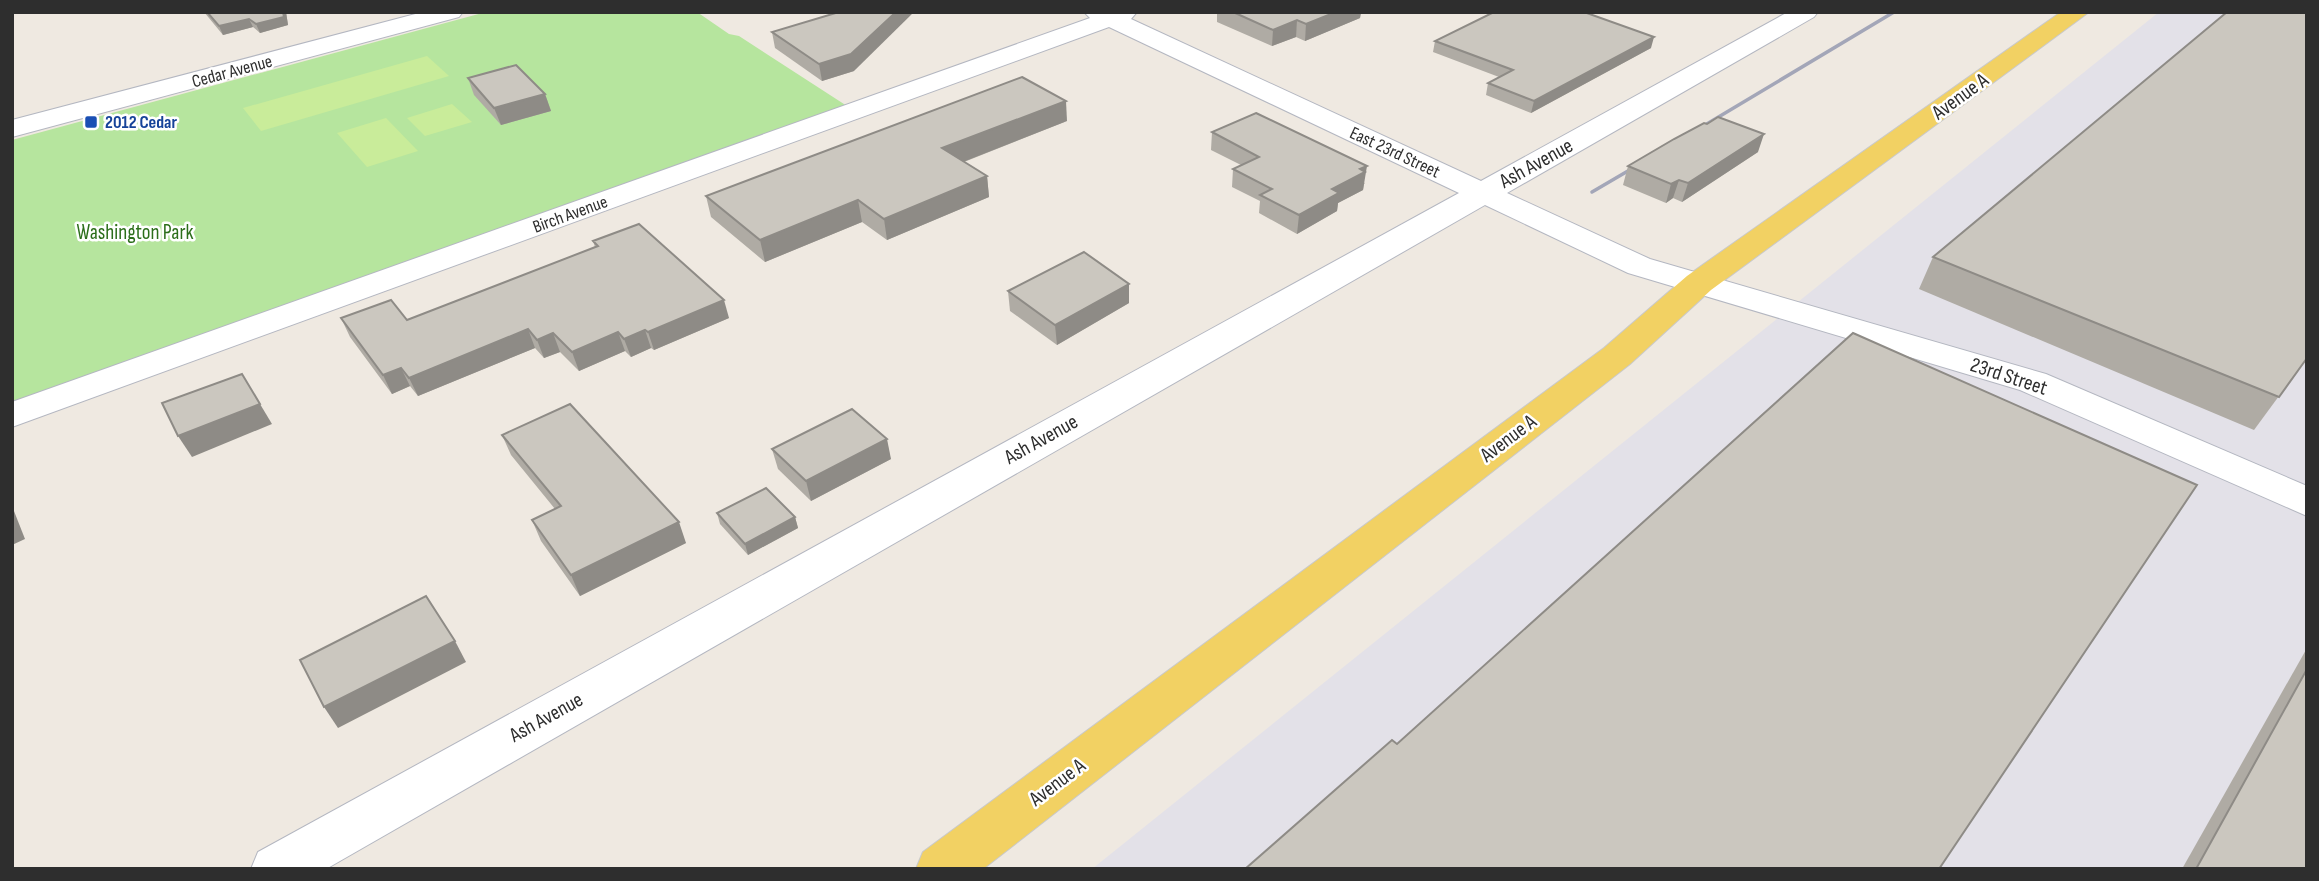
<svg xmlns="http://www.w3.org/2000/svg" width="2319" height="881" viewBox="0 0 2319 881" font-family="'Sofia Sans Condensed',sans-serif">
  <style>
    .industrial { fill: #e3e1e8 }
    .green { fill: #b6e59e }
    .pitch { fill: #c9ec9a }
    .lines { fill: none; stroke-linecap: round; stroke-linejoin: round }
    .minor-casing { stroke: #b4b7c1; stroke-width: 2 }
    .major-casing { stroke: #c9c9c9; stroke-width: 2 }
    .minor { fill: #fff; fill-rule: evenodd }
    .major { fill: #f2d163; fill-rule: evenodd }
    .rail { stroke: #a3a6b8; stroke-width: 3.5 }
    .wall { fill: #afaba4 }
    .shaded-wall { fill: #8e8b86 }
    .building { fill: #cbc7bf; stroke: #8e8b86; stroke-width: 2 }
    .transit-dot { fill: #1a4fb4; stroke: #fff; stroke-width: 2.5 }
    .labels { text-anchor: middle; stroke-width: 5; stroke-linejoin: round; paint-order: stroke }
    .far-street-label { font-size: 18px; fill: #2e2e2e; stroke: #fff }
    .far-transit-label { font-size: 18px; font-weight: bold; fill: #164399; stroke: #fff; text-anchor: start }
    .street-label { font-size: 21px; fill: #2e2e2e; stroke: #fff }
    .park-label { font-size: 21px; fill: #2c6e1b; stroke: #fff }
  </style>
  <rect width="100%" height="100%" fill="#efe9e1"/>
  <polygon class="industrial" points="2159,12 2307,12 2307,869 1092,869"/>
  <polygon class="green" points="486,12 697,12 729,34 739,36 847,106 12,403 12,140"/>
  <g class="pitch">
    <polygon points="427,56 449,76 261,131 243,108"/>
    <polygon points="452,104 472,122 425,136 407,118"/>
    <polygon points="386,118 418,151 367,167 337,133"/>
  </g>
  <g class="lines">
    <g class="minor-casing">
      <g id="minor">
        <polygon points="423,12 463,12 459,17 12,137 12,120"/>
        <polygon points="1084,12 1137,12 1131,19 1481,181 1788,12 1818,12 1814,17 1507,193 1650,259 2046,374 2307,486 2307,516 2020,390 1628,273 1485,205 326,869 251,869 258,852 1459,193 1109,27 12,427 12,402 1090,18"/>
      </g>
    </g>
    <g class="major-casing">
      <polygon id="major" points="2061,12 2089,12 1711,290 1630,364 983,869 916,869 923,852 1604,348 1687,276"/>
    </g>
    <use href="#minor" class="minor"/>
    <use href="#major" class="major"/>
    <g class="rail">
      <polyline points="1690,134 1894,12"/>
      <polyline points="1592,192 1645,161"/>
    </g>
  </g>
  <g class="wall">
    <polygon points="204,12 286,12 288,25 260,33 253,27 223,35"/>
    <polygon points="1217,12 1361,12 1360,18 1305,41 1296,37 1272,46 1217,22"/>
    <polygon points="772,32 854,71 822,81 775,48"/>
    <polygon points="1435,41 1651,48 1531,113 1486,95 1488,83 1499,77 1433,52"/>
    <polygon points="468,78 545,94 551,111 501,125 474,95"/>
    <polygon points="1067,121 964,162 987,176 989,197 887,240 862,222 765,262 711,217 706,196"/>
    <polygon points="1212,132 1365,183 1364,184 1363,190 1338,203 1337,211 1297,234 1259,213 1260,201 1232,187 1233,169 1241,165 1211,150"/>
    <polygon points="1758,152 1682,202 1673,198 1666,203 1623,185 1628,166"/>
    <polygon points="593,241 729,318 654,350 651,348 631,357 625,351 579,371 560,352 544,358 535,348 418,396 410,386 392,394 350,337 341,318 407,320 595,247"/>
    <polygon points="1933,257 2307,358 2254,430 1919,289"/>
    <polygon points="1008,291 1129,303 1057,345 1010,311"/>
    <polygon points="502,435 686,543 580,596 541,541 532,520 555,509 511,455"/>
    <polygon points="772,449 891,459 811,501 778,469"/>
    <polygon points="717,513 795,517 798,528 748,555 720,524"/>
    <polygon points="2307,648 2307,869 2182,869"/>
  </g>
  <g class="shaded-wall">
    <polygon points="283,12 286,12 288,25 260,33 256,24"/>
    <polygon points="896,12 914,12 854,71 822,81 819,64"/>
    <polygon points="1336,12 1361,12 1360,18 1305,41 1306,24"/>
    <polygon points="249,19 253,27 223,35 219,26"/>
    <polygon points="1297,20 1296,37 1272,46 1273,30"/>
    <polygon points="1654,37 1651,48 1531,113 1534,101"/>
    <polygon points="545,94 551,111 501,125 494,108"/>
    <polygon points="1066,101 1067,121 945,169 942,148"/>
    <polygon points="1764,134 1758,152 1682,202 1688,183"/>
    <polygon points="1367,166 1363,190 1338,203 1337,211 1297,234 1299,215 1332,189 1360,169"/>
    <polygon points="987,176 989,197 887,240 884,219"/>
    <polygon points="1679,180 1673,198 1666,203 1671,184"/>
    <polygon points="858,200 862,222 765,262 760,240"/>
    <polygon points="1129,284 1129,303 1057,345 1055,325"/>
    <polygon points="724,300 729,318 654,350 648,332"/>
    <polygon points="528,329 535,348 418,396 409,378"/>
    <polygon points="645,330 651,348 631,357 624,339"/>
    <polygon points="618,332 625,351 579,371 572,352"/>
    <polygon points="553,333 560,352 544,358 537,340"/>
    <polygon points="401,368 410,386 392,394 383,375"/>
    <polygon points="260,404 272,424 192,457 178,436"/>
    <polygon points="887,439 891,459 811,501 806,481"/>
    <polygon points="12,506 25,539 12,545"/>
    <polygon points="795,517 798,528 748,555 745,544"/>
    <polygon points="679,522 686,543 580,596 571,575"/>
    <polygon points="455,641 466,662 338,728 324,707"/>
  </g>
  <g class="building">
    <polygon points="207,12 283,12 284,17 256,24 249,19 219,26"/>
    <polygon points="839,12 896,12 851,54 819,64 772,32"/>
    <polygon points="1233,12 1336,12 1306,24 1297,20 1273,30"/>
    <polygon points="1494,12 1584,12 1654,37 1534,101 1488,83 1513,70 1435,41"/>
    <polygon points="2227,12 2307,12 2307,358 2279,397 1933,257"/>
    <polygon points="516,65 545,94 494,108 468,78"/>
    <polygon points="1022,77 1066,101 942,148 987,176 884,219 858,200 760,240 706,196"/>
    <polygon points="1256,113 1367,166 1360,169 1365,172 1332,189 1339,193 1299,215 1260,195 1272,189 1233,169 1259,157 1212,132"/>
    <polygon points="1718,117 1764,134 1688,183 1679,180 1671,184 1628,166 1674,139 1704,123 1707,124"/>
    <polygon points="639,224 724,300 648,332 645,330 624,339 618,332 572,352 553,333 537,340 528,329 409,378 401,368 383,375 341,318 391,300 407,320 598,246 593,241"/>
    <polygon points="1084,252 1129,284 1055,325 1008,291"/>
    <polygon points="1853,333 2197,485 1939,869 1245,869 1392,740 1397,744"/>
    <polygon points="242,374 260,404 178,436 162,403"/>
    <polygon points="570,404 679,522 571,575 532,520 561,506 502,435"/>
    <polygon points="852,409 887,439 806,481 772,449"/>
    <polygon points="766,488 795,517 745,544 717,513"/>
    <polygon points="426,596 455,641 324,707 300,660"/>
    <polygon points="2307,669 2307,869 2196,869"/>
  </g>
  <rect class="transit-dot" x="84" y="115" width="14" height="14" rx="3.5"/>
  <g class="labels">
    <g class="far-street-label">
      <text transform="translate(232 71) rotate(-15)" y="6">Cedar Avenue</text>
      <text transform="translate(1395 152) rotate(25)" y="6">East 23rd Street</text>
      <text transform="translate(570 214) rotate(-20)" y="6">Birch Avenue</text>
    </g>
    <g class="far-transit-label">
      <text x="105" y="128">2012 Cedar</text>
    </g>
    <g class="street-label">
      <text transform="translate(1960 96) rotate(-36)" y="7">Avenue A</text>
      <text transform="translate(1536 163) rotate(-29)" y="7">Ash Avenue</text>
      <text transform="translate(2009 376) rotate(18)" y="7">23rd Street</text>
      <text transform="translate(1508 438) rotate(-37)" y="7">Avenue A</text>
      <text transform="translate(1041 439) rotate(-29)" y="7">Ash Avenue</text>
      <text transform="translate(546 717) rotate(-29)" y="7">Ash Avenue</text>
      <text transform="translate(1057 782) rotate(-37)" y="7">Avenue A</text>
    </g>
    <g class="park-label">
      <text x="135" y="239">Washington Park</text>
    </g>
  </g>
  <rect width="2319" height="881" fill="none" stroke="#2e2e2e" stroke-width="28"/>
</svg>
